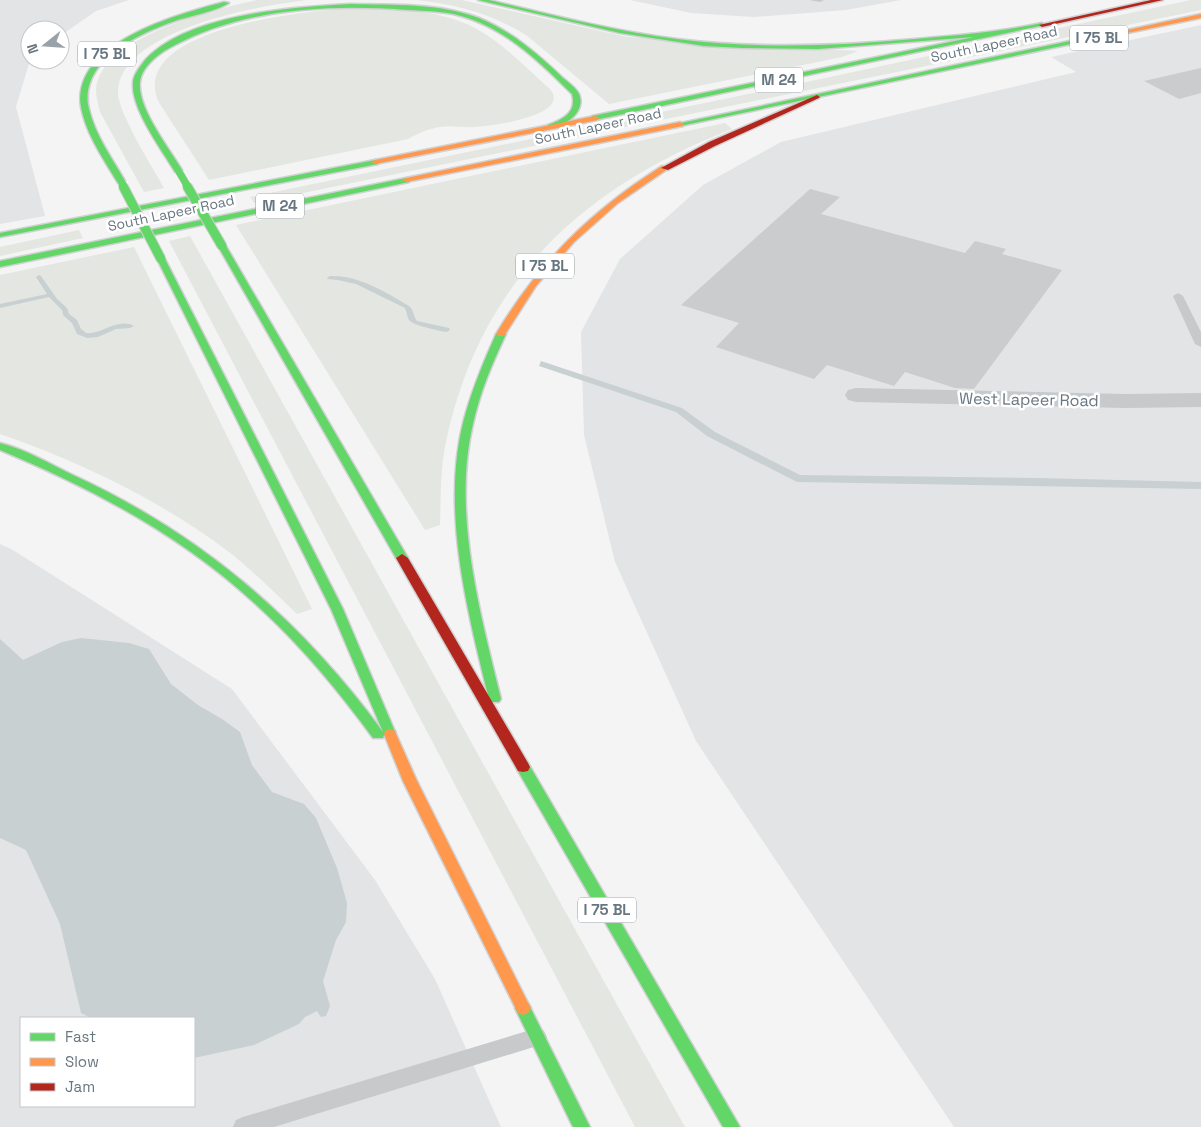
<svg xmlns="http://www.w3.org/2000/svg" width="1201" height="1127" viewBox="0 0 1201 1127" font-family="'Space Grotesk',sans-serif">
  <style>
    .built { fill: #e3e4e5; fill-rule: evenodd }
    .green { fill: #e3e6e1 }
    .water { fill: #c8d0d2 }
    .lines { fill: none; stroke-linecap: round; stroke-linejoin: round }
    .stream { fill: #c8d0d2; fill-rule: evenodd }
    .building { fill: #cbcccd }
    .fast-casing { stroke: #d0d1d2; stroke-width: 3 }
    .slow-casing { stroke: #d0d1d2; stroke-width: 3 }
    .jam-casing { stroke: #d0d1d2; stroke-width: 3 }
    .lane { fill: #c7c9ca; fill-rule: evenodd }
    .street { fill: #c7c9ca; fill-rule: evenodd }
    .fast { fill: #63d668; fill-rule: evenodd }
    .slow { fill: #ff974d; fill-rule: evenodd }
    .jam { fill: #b3261e; fill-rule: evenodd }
    .fast-bridge-far1-casing { stroke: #d0d1d1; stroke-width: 8; stroke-linecap: butt }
    .fast-bridge-casing { stroke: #d0d1d1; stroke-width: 11; stroke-linecap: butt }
    .fast-bridge-far1 { stroke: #63d668; stroke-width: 7 }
    .fast-bridge { stroke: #63d668; stroke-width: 9 }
    .labels { text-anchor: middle; stroke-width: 5; stroke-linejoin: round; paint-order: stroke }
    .far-street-label { font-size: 14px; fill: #687680; stroke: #fff }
    .shield { fill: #fff; stroke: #959fa6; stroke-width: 1 }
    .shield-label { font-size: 15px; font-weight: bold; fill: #687680 }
    .street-label { font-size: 16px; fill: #687680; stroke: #fff }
  </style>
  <rect width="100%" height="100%" fill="#f4f4f4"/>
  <g class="built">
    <polygon points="0,0 129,0 96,11 60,36 60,30 30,30 30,60 16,107 45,216 0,224"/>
    <polygon points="630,0 901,0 846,10 754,17 691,13"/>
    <polygon points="1201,25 1201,1127 954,1127 696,741 615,562 584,435 581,332 620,259 703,185 781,142 1076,72 1051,57"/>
    <path d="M0,544L13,550L232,689L375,880L435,979L501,1127H0ZM21,1018H194V1106H21Z"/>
  </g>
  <g class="green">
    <path d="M257,0H308C261,5 118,30 118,93C118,113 153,168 164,188L144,192L100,112C98,104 96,97 96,89C101,37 215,9 257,0Z"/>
    <path d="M416,0H462L627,37L858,51L842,57L609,104L526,35C492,14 456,4 416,0Z"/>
    <polygon points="1191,0 1201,0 1201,10 254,203 250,197 797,84"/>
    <path d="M348,8C392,9 443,8 482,32C507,47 528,70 550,89C572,116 491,126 475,127C464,128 451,125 440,127C428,129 419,133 408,139L209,180L158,101C130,28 304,12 348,8Z"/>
    <path d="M725,123L732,129C583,187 480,281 446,442C440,468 441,498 440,525L425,530L236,225Z"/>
    <polygon points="79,230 83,238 0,256 0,247"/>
    <polygon points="190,236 685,1127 635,1127 169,241"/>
    <path d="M134,247L312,609L297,614C275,593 253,571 229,552C160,500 81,462 0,434V275Z"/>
  </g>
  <g class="water">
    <polygon points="541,361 682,408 715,432 800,475 1038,478 1201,482 1201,489 797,482 707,436 676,412 539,366"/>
    <polygon points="81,638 129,643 149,649 171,684 198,705 222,719 240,732 252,765 272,792 304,804 316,818 337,868 347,903 346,922 336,940 323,981 330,1006 326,1016 321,1017 317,1011 305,1017 299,1024 254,1045 194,1058 194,1018 91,1018 81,1013 60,924 26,850 0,838 0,639 23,660 62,642"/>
  </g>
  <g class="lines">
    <g class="stream">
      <path d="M39,275L41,276L57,299L67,308L69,314L77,320L81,329L86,333C101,335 118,317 134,326L130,328L116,329L98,337L87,338L77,334L72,323L63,315L62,310L49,297L0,308V304L47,294L36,277Z"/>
      <path d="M330,276C359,275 385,292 409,306C414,310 413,316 417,321L449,328L450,330L446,332C438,330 414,326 409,320C407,317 407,312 405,308L356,284L338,280L328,279L327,278Z"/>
    </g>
  </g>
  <g class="building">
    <polygon points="1201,68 1201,93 1179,99 1144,81"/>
    <polygon points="810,189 840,197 821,214 965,253 975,241 1006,249 1002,254 1062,270 974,389 955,388 905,372 894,386 827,365 814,379 716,347 739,323 681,305"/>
  </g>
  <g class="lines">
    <g class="fast-casing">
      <g id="fast">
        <path d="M478,0H489C551,15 614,31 677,39C756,49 836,46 915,39C958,35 1000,32 1042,23L1045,25L595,120L591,118L592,116L974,37L818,49L742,48L704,46L620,33Z"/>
        <path d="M224,2L229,3C217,11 190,16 175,21C138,34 78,61 89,109C95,135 112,158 125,181L118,183C104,160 86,134 81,107C71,43 178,14 224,2Z"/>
        <path d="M351,4C392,5 440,3 479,18C511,31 538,54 563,78C568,82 576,88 579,94C583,103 579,112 572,118C566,123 556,129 548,129V125C564,119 577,112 572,94C540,62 505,28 461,16C444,11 425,11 408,10C331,4 245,8 175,45C161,52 142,65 140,82C137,108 169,148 182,170L175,172C162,150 131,109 133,83C133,75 140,67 145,60C187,14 292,7 351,4Z"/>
        <polygon points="1098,35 1101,37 1100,38 680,126 676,124"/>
        <polygon points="375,160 378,160 378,164 0,237 0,233"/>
        <polygon points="406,178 410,180 409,182 0,267 0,261"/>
        <polygon points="219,244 225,244 226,246 408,558 406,561 402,562 396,558 218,246"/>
        <path d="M161,256L165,259L343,609L396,734L395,737L390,739L384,735L383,738H373C340,693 305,650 264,612C188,539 96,490 0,450V443C25,449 50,464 73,475C201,534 300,619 383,732L331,609L157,259Z"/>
        <path d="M501,331L506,334C492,364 480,392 473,424C452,512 480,613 501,699L499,702H491L489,699C468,613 441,512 463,423C471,392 483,363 496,334Z"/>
        <polygon points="523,762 528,763 740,1127 723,1127 518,771 516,767 518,763"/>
        <polygon points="523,1001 528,1003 590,1127 573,1127 515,1008 518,1003"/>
      </g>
    </g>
    <g class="slow-casing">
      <g id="slow">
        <polygon points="1201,14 1201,18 1098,39 1095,37"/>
        <polygon points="595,116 599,118 598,120 375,164 371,162 375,160"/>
        <polygon points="680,122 684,124 683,126 406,182 402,180 406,178"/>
        <path d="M662,166L669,168L618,203L574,242L536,286L504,336H498L496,334C540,261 591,211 662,166Z"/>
        <polygon points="390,729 395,731 396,734 417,781 528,1003 531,1008 528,1013 523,1015 518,1013 403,781 384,734 385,731"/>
      </g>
    </g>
    <g class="jam-casing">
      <g id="jam">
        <polygon points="1151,0 1163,0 1042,27 1039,25"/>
        <polygon points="817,95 820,97 819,98 715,146 668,170 661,168 709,142"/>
        <polygon points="402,554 408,558 528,763 530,767 528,771 523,772 518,771 396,558"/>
      </g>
    </g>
    <g class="lane">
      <polygon points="809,0 824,0 820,2"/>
      <polygon points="1178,293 1183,296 1201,332 1201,347 1195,344 1173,296"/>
      <polygon points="537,1028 544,1031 547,1037 544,1043 537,1046 274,1127 233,1127 236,1120 243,1117"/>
    </g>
    <polygon class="street" points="856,388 1125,394 1201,393 1201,407 1125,408 856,402 848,400 845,395 848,390"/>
    <use href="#fast" class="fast"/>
    <use href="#slow" class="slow"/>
    <use href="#jam" class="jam"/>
    <g class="fast-bridge-far1-casing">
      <g id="fast-bridge-far1">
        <polyline points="178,170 188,187"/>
        <polyline points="121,181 124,187"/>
      </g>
    </g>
    <g class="fast-bridge-casing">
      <g id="fast-bridge">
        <polyline points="123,186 161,259"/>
        <polyline points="187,186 222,246"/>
      </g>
    </g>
    <use href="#fast-bridge-far1" class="fast-bridge-far1"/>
    <use href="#fast-bridge" class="fast-bridge"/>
  </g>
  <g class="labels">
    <g class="far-street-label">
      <text transform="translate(994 44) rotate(-12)" y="5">South Lapeer Road</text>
      <text transform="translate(598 126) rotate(-12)" y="5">South Lapeer Road</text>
      <text transform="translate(171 213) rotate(-12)" y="5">South Lapeer Road</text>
    </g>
    <g class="shield">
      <rect x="1070" y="25.5" width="58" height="25" rx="4"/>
      <rect x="78" y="41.5" width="58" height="25" rx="4"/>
      <rect x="755" y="67.5" width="48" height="25" rx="4"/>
      <rect x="256" y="193.5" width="48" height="25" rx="4"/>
      <rect x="516" y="253.5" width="58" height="25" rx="4"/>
      <rect x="578" y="897.5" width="58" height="25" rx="4"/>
    </g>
    <g class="shield-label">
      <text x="1099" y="43">I 75 BL</text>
      <text x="107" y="59">I 75 BL</text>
      <text x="779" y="85">M 24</text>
      <text x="280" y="211">M 24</text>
      <text x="545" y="271">I 75 BL</text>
      <text x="607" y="915">I 75 BL</text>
    </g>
    <g class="street-label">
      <text transform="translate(1029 399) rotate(1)" y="6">West Lapeer Road</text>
    </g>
  </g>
  <rect x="20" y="1017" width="175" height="90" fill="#ffffff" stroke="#c3c8cc"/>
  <rect x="30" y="1033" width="25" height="8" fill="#63d668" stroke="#c3c8cc"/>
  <text x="65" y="1042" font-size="15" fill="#687680">Fast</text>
  <rect x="30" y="1058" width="25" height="8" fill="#ff974d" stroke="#c3c8cc"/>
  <text x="65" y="1067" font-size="15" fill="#687680">Slow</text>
  <rect x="30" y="1083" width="25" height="8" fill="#b3261e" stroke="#c3c8cc"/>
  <text x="65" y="1092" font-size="15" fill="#687680">Jam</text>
  <g transform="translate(45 45) rotate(253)"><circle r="24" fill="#ffffff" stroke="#c3c8cc"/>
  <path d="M0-4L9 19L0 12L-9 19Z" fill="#99a2a9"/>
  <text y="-8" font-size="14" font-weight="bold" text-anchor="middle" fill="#687680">N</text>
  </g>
</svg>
